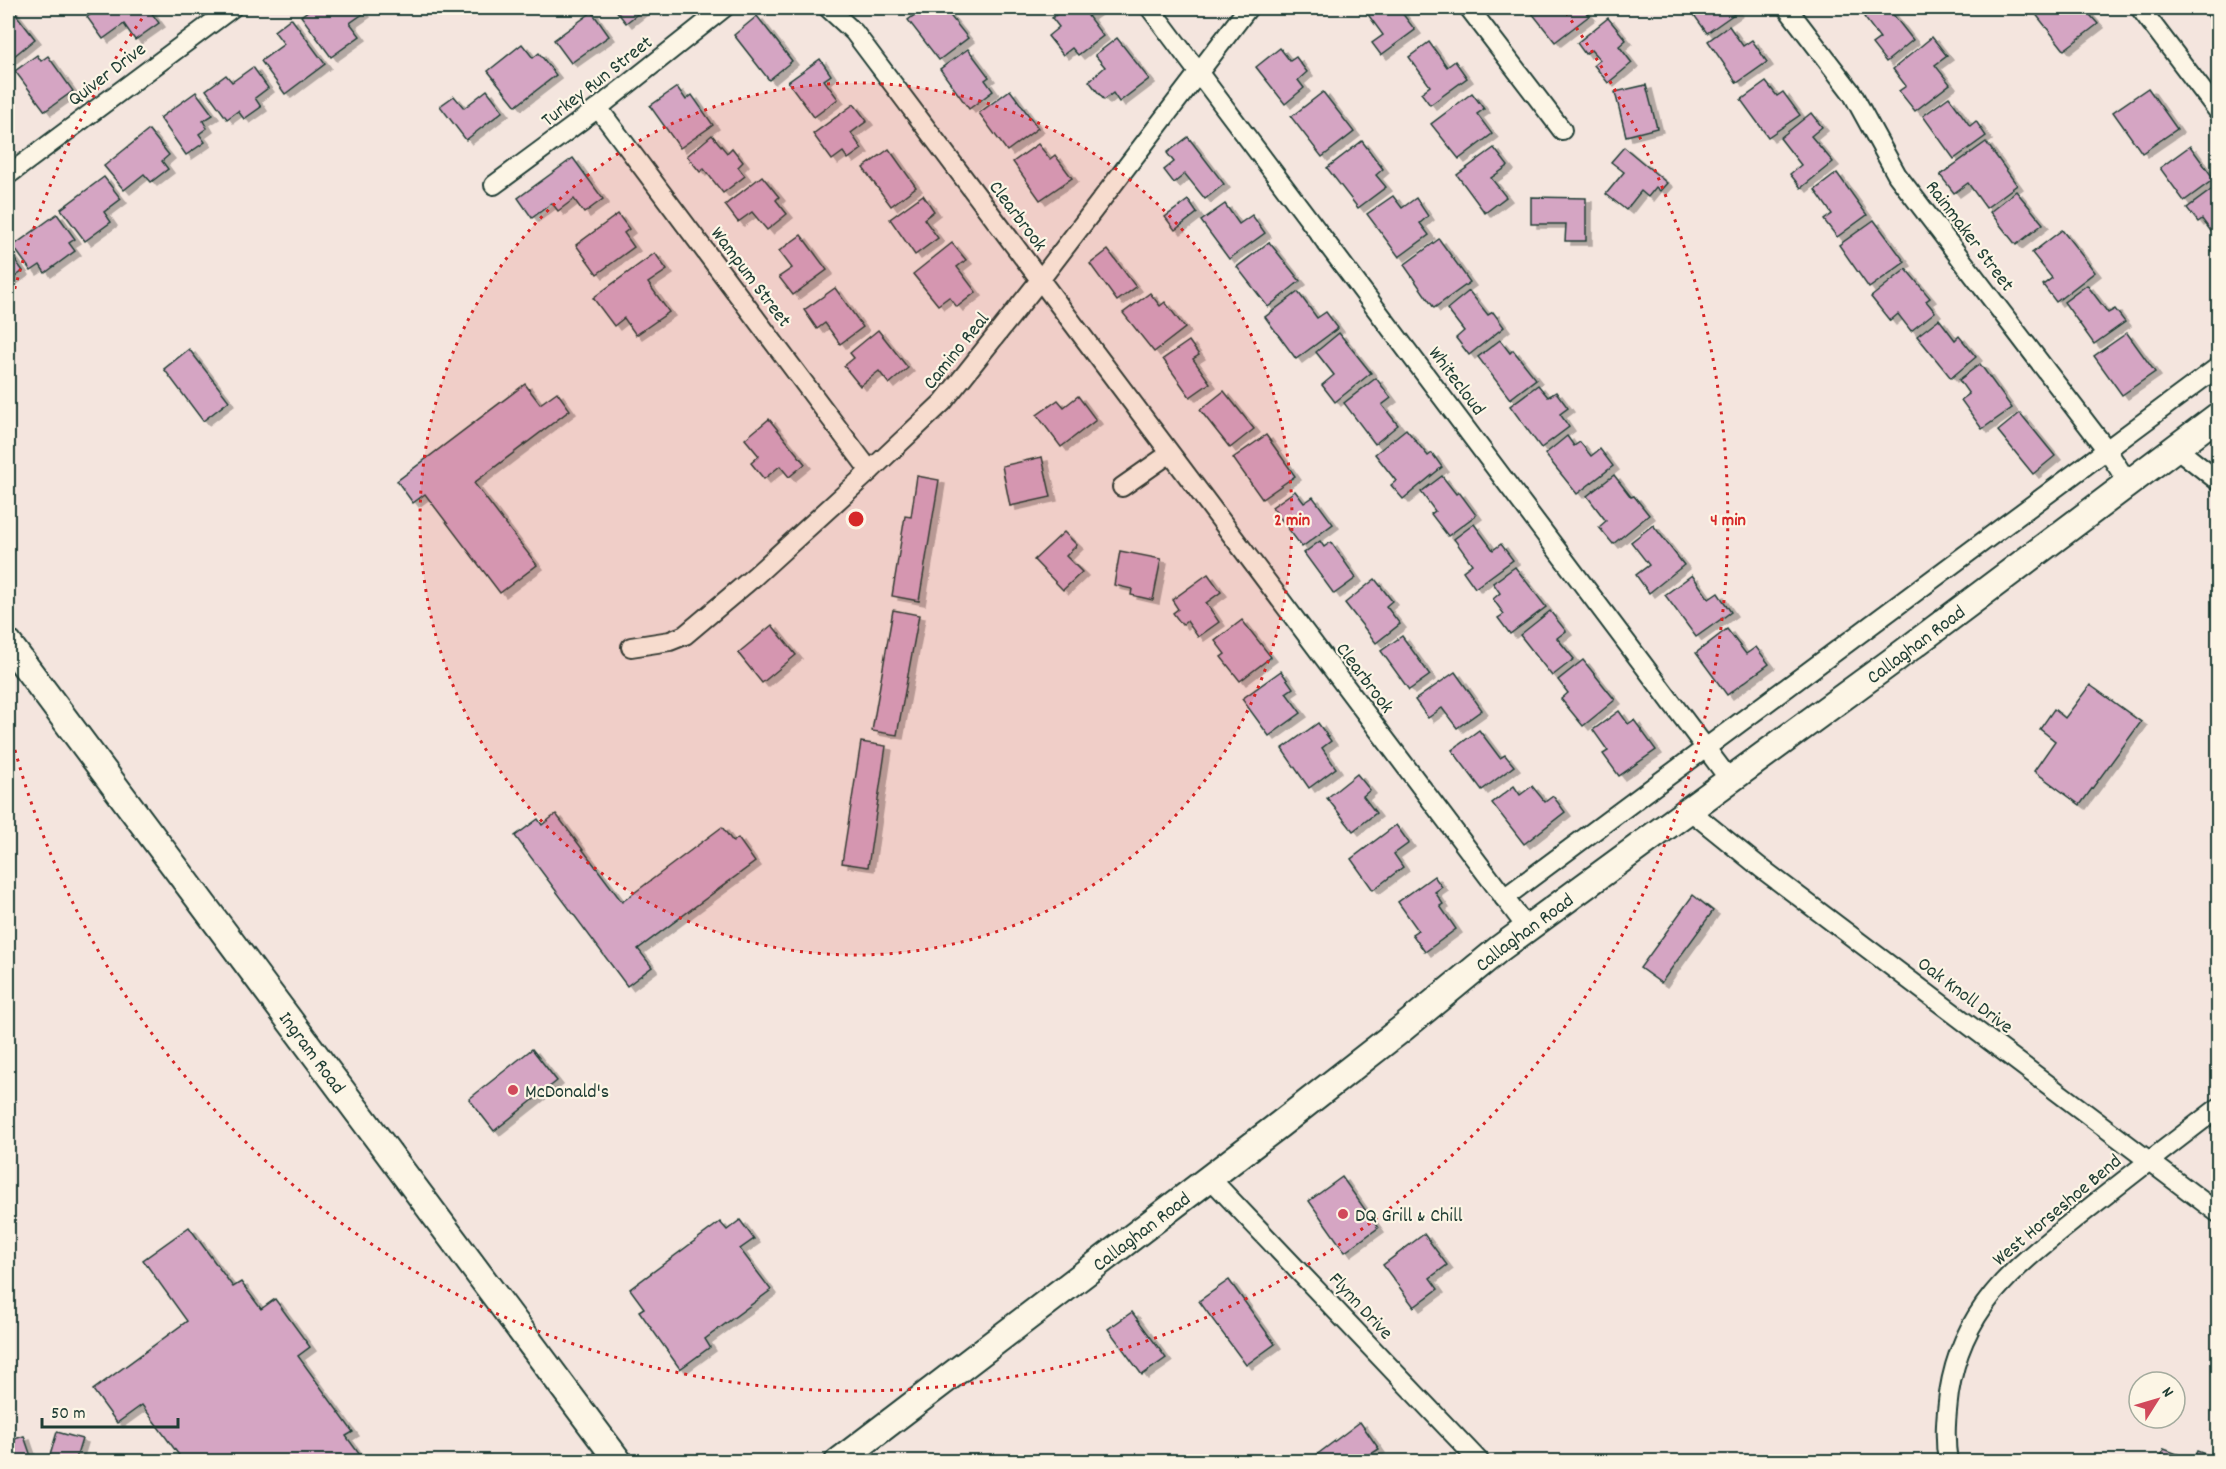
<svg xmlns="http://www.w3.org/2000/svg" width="2226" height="1469" viewBox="0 0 2226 1469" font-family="Dekko,sans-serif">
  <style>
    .building { fill: #d5a5c3; stroke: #1f3d34; stroke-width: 1.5; filter: url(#shadow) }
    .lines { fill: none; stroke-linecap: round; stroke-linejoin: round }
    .street-casing { stroke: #1f3d34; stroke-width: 22 }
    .secondary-casing { stroke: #1f3d34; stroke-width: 30 }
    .street { stroke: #fcf5e5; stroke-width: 18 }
    .secondary { stroke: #fcf5e5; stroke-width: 26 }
    .ring { fill: none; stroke: #d62828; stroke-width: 3; stroke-dasharray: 3 6 }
    .poi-dot { fill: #d1495b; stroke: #fcf5e5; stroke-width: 2 }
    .labels { text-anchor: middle; stroke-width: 4.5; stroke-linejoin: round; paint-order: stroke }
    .street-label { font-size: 20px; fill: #1f3d34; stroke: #fcf5e5 }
    .poi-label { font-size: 20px; fill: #1f3d34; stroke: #fcf5e5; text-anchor: start }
    .centre { fill: #d62828; stroke: #fcf5e5; stroke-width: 3 }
    .ring-label { font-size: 18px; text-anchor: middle; font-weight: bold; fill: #d62828; stroke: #fcf5e5; stroke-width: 4.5; stroke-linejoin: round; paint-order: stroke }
  </style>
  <defs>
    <filter id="shadow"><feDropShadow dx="6" dy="4" stdDeviation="0" flood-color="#0004"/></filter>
  </defs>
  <rect width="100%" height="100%" fill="#f4e5de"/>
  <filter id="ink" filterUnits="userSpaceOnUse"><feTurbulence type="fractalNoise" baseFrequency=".0167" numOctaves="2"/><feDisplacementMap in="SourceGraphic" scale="12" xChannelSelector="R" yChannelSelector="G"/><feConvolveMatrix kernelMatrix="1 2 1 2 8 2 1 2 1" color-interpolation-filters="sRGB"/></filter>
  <g filter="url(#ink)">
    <g class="building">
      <polygon points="11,8 35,39 8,61 8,11"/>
      <polygon points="100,8 148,8 159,23 135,40 124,24 103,39 87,17"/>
      <polygon points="312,8 360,8 364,13 350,23 360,36 331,57 301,16"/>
      <polygon points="614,8 645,8 626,23"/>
      <polygon points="924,8 944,8 968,38 939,60 908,20"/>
      <polygon points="1065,8 1098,9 1088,16 1103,36 1078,55 1072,48 1063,55 1048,36 1059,27 1052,18"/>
      <polygon points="1366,8 1401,8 1399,9 1415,30 1381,55 1372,43 1383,35 1364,9"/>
      <polygon points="1528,8 1582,8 1589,16 1555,42"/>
      <polygon points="1689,8 1733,8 1737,12 1707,33"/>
      <polygon points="1877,8 1888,8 1913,40 1886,62 1872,44 1880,38 1864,17"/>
      <polygon points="2031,8 2084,8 2098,24 2064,50"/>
      <polygon points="2202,8 2218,8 2218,25 2216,27"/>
      <polygon points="592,12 609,36 571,63 554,40"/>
      <polygon points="757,16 792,61 769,80 734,35"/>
      <polygon points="291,18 325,64 285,94 261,61 284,44 274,31"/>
      <polygon points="1608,18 1626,40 1619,46 1632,63 1608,83 1594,65 1600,60 1591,50 1585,54 1577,43"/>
      <polygon points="1729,26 1743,46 1752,40 1767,62 1737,83 1708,41"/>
      <polygon points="1932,37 1947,56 1935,65 1950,84 1915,111 1899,91 1906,86 1893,69"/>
      <polygon points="1117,38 1149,79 1119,102 1113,93 1104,100 1089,81 1105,67 1095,55"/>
      <polygon points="1429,42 1447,67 1455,61 1467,78 1430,105 1421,93 1430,86 1409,57"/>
      <polygon points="522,44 533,58 539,53 556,75 516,106 488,71"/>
      <polygon points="1280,48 1290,61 1296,57 1307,72 1298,80 1304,88 1285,104 1256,67"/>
      <polygon points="968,49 989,77 985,80 993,91 969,109 940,69"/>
      <polygon points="37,55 41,61 48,56 73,91 45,111 15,71"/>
      <polygon points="820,59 831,75 824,80 838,99 814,117 788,82"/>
      <polygon points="253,67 268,88 255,98 261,107 244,119 238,111 227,119 206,90 226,75 232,82"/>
      <polygon points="1766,82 1777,96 1783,92 1800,115 1768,137 1741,100"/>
      <polygon points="1646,85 1657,128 1626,136 1615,92"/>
      <polygon points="677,87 686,100 692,95 713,125 680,148 650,106"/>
      <polygon points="2148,88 2177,129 2142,153 2113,112"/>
      <polygon points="487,90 503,111 466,140 440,106 454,96 464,108"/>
      <polygon points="1010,90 1038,128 1007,151 979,113"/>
      <polygon points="196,92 213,115 203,121 207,128 199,134 205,142 186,155 160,118"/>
      <polygon points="1323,92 1354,132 1322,157 1291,117"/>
      <polygon points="1472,93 1484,109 1477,114 1492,134 1459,159 1431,124"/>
      <polygon points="1949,97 1970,126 1976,121 1986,136 1954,159 1923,116"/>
      <polygon points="854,104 867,121 851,133 862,149 848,159 843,152 832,160 813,134"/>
      <polygon points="1811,113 1822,127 1811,136 1833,162 1801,188 1790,174 1801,165 1780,138"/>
      <polygon points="149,130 169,155 162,161 168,169 151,182 144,174 124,190 104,166"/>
      <polygon points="712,135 727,153 732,148 743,162 738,167 745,176 723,193 704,169 700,172 687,156"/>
      <polygon points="1188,137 1224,184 1205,199 1185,174 1174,183 1164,170 1174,162 1167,153"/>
      <polygon points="1362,141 1383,169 1376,175 1386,187 1358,208 1327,168"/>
      <polygon points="1986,142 2017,185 1986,208 1968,183 1954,193 1940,175"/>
      <polygon points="1038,144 1050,159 1055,155 1072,178 1040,200 1013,162"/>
      <polygon points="2190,146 2214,179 2184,201 2160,168"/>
      <polygon points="1624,147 1667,183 1660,191 1656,187 1648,197 1641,191 1626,210 1606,194 1624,172 1611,162"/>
      <polygon points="1494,148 1508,166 1491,178 1506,197 1485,213 1457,175"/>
      <polygon points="889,149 916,187 891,206 863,168"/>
      <polygon points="573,158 603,199 584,213 574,199 558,211 552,203 532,218 518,198"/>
      <polygon points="1837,173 1867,215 1837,237 1824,220 1832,214 1815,190"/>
      <polygon points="762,176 779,197 776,200 787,214 767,230 752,212 738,222 725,205"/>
      <polygon points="104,177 121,199 104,212 111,222 85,241 61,209"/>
      <polygon points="2218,185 2218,241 2202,219 2198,222 2187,208"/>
      <polygon points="2016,191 2043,224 2016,245 1990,212"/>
      <polygon points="923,195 934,211 924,219 938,238 915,255 890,219"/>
      <polygon points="1393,196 1402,208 1416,198 1428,216 1420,223 1429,235 1399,257 1367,214"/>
      <polygon points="1531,197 1586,198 1586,241 1565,241 1566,224 1531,224"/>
      <polygon points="1188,200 1197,213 1175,230 1165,217"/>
      <polygon points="1225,204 1239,224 1252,215 1265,233 1229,259 1201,221"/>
      <polygon points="57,214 75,239 69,243 75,251 45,273 40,265 31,271 13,246"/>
      <polygon points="618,214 629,229 624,233 634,247 597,274 576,245"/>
      <polygon points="1874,220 1905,262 1869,288 1839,245"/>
      <polygon points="2062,230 2095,272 2056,302 2043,285 2052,278 2032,253"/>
      <polygon points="801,235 827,270 793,295 779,277 792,268 779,251"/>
      <polygon points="1439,239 1470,282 1434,308 1404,265"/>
      <polygon points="1269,242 1300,281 1268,307 1237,267"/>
      <polygon points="952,243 966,260 957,267 976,292 957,307 949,297 938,305 913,274"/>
      <polygon points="8,250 23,271 8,282"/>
      <polygon points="1108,250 1136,287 1117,301 1090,264"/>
      <polygon points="655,253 667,270 648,283 669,312 636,335 624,318 614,326 593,298"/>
      <polygon points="1906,269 1930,298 1926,301 1935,312 1911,331 1898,314 1890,321 1871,297"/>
      <polygon points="2087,285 2108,313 2115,309 2125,322 2094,344 2064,302"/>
      <polygon points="835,288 863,327 840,344 825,323 817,329 804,310"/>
      <polygon points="1469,291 1488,315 1493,312 1504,327 1469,355 1456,338 1464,331 1447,309"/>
      <polygon points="1298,292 1317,318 1326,312 1338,328 1296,359 1265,317"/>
      <polygon points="1150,293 1160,306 1165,302 1185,328 1154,352 1123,313"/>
      <polygon points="1939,319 1955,340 1959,336 1976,357 1951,378 1917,336"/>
      <polygon points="878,330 908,368 889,384 879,371 860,386 844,366 854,358 850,353"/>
      <polygon points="1339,333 1371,373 1335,402 1322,385 1334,375 1316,352"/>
      <polygon points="2127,333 2155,372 2122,395 2094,356"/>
      <polygon points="1500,340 1510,353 1513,350 1536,379 1510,399 1478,357"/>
      <polygon points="1189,341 1199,355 1193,359 1210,383 1190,397 1163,359"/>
      <polygon points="189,349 229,401 203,421 164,369"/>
      <polygon points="1980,364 2012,408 1982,429 1961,400 1969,394 1959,380"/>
      <polygon points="1376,378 1391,398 1382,405 1398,425 1375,444 1344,403"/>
      <polygon points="525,384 540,404 557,392 570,410 474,483 537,565 500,593 425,494 413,503 397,481"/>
      <polygon points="1538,385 1548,397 1556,392 1568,408 1560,414 1569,427 1541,448 1510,406"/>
      <polygon points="1224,391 1254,429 1230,448 1200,410"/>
      <polygon points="1078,396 1096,420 1061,447 1037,415 1058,400 1064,407"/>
      <polygon points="2020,413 2055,456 2033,474 1998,431"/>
      <polygon points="769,419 805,464 789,477 780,466 764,479 751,463 759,456 745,439"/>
      <polygon points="1406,429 1428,456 1432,453 1442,467 1403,499 1391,485 1396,481 1375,454"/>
      <polygon points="1266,435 1295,476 1262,499 1233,458"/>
      <polygon points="1567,436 1574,446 1580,442 1591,456 1600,449 1613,466 1577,494 1545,454"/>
      <polygon points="1042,457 1051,497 1010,506 1002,466"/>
      <polygon points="1614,475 1631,497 1634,496 1649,515 1613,544 1599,527 1606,521 1587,496"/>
      <polygon points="917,476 939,480 919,601 892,596 905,516 911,517"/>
      <polygon points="1442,476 1456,494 1459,492 1476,515 1448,536 1431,514 1435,511 1421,492"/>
      <polygon points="1295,491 1304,503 1313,497 1333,524 1302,547 1272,507"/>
      <polygon points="1474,524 1493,550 1501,544 1513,560 1475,588 1463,571 1472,564 1454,539"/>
      <polygon points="1653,525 1684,565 1649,593 1636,575 1649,565 1631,542"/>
      <polygon points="1064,532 1077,545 1066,556 1082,572 1063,590 1034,560"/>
      <polygon points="1320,541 1324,547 1331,542 1356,578 1334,594 1304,553"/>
      <polygon points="1120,551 1161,559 1153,600 1131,595 1132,589 1114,585"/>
      <polygon points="1515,567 1546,607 1510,634 1498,618 1504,614 1493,599 1500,593 1493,583"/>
      <polygon points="1208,574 1221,592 1206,603 1219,622 1198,637 1187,621 1182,625 1173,613 1178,609 1172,600"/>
      <polygon points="1692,575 1709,599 1718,593 1731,612 1696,637 1665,595"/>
      <polygon points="1375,579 1392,601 1386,606 1400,624 1376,643 1345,603"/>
      <polygon points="893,610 919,615 897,735 872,731"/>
      <polygon points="1550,611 1566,631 1557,638 1574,659 1552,676 1520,635"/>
      <polygon points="1242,620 1271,657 1240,681 1221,657 1225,654 1215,641"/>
      <polygon points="772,625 796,655 762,683 738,653"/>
      <polygon points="1727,629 1746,654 1756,647 1769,664 1727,695 1696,653"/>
      <polygon points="1402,636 1430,675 1409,690 1381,651"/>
      <polygon points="1583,660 1615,700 1583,726 1561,699 1568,693 1558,680"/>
      <polygon points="1281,671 1293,688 1286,693 1301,713 1269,736 1242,699"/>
      <polygon points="1455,672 1482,710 1457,728 1442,708 1428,718 1415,700"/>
      <polygon points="2090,685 2141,722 2080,805 2034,771 2055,741 2040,729 2054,709 2065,718"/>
      <polygon points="1619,711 1628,724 1634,720 1656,750 1619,776 1603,754 1608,751 1593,730"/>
      <polygon points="1318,723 1331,741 1322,748 1336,768 1309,788 1282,749"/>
      <polygon points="1479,730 1500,758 1505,755 1514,766 1482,790 1452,750"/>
      <polygon points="861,742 886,746 868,867 842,863"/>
      <polygon points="1357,774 1370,790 1363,796 1376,813 1353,831 1327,798"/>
      <polygon points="1514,786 1520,795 1532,786 1545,802 1553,796 1565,812 1524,844 1492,803"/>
      <polygon points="556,814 622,902 722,827 733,842 738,838 755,862 638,949 652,967 627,986 515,836 538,819 542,825"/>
      <polygon points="1396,825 1409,843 1394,854 1403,867 1373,890 1351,859"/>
      <polygon points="1434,876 1442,887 1435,892 1443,904 1440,906 1456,929 1425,952 1412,934 1418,930 1398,902"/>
      <polygon points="1693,895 1713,911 1661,983 1640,968"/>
      <polygon points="532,1049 557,1081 494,1131 469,1099"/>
      <polygon points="1342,1177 1378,1228 1345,1252 1309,1201"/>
      <polygon points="740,1220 754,1239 740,1249 771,1290 705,1339 710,1347 680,1369 639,1311 644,1308 630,1289 720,1222 727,1230"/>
      <polygon points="189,1227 233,1287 241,1282 261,1309 275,1299 310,1347 298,1356 353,1432 346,1436 365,1462 184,1462 142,1405 117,1423 93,1390 187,1321 143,1260"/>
      <polygon points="1424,1234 1447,1265 1430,1278 1438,1289 1414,1307 1383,1265"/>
      <polygon points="1229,1280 1275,1344 1246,1365 1199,1301"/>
      <polygon points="1132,1312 1166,1358 1142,1375 1108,1329"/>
      <polygon points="1360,1422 1379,1449 1371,1454 1377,1462 1307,1462"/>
      <polygon points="57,1432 82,1439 75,1462 48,1462"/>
      <polygon points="24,1436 33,1462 8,1462 8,1441"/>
      <polygon points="2164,1449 2193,1460 2197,1451 2218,1459 2218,1462 2159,1462"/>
    </g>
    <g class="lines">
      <g class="street-casing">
        <g id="street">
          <polyline points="828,8 854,32 1527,928"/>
          <polyline points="1150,8 1729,779"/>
          <polyline points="1469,8 1562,130"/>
          <polyline points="1787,8 1852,93 1897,175 2106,449 2129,484"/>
          <polyline points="2140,8 2218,111"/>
          <polyline points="598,108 870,471"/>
          <polyline points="8,175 232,8"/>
          <polyline points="494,185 598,108 724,8"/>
          <polyline points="2175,447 2218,481"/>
          <polyline points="1122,487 1169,454"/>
          <polyline points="631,647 670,641 685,635 755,576 870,471 943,402 1040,280 1248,8"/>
          <polyline points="1688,809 1761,868 2218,1213"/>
          <polyline points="1504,898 2218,367"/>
          <polyline points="1210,1178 1480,1462"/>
          <path d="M1948,1462C1944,1438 1946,1417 1949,1393C1963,1302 2021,1263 2088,1209C2131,1175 2175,1141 2218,1108"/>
        </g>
      </g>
      <g class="secondary-casing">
        <g id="secondary">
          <path id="s1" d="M8,643L619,1462"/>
          <path id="s2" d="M838,1462L1279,1125L1403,1028L1499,949L1891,662L2218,416"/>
        </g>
      </g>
      <use href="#street" class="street"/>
      <use href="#secondary" class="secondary"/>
    </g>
  </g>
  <circle cx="856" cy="519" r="436" fill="#d62828" fill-opacity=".12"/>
  <g class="ring">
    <circle cx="856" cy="519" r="436"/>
    <path d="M8 315A872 872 0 0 1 146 13M1566 13A872 872 0 1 1 8 723"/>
  </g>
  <g class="poi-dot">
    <circle cx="513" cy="1090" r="6"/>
    <circle cx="1343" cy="1214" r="6"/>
  </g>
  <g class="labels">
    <g class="street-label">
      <text transform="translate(106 73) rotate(-37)" y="7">Quiver Drive</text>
      <text transform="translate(596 80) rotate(-38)" y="7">Turkey Run Street</text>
      <text transform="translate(1019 215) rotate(53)" y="7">Clearbrook</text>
      <text transform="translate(1971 235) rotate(53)" y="7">Rainmaker Street</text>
      <text transform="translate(752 276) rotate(53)" y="7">Wampum Street</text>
      <text transform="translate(955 350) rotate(-51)" y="7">Camino Real</text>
      <text transform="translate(1458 380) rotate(53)" y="7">Whitecloud</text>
      <text dy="7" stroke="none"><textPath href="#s2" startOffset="1353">Callaghan Road</textPath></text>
      <text transform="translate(1366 677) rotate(53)" y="7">Clearbrook</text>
      <text dy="7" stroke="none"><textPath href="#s2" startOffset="867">Callaghan Road</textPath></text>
      <text transform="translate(1966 994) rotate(37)" y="7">Oak Knoll Drive</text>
      <text dy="7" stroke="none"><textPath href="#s1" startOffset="510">Ingram Road</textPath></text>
      <text transform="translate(2056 1209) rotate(-40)" y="7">West Horseshoe Bend</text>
      <text dy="7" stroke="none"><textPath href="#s2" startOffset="381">Callaghan Road</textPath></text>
      <text transform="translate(1362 1305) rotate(47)" y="7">Flynn Drive</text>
    </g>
    <g class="poi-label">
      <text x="525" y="1097">McDonald's</text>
      <text x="1355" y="1221">DQ Grill &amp; Chill</text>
    </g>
  </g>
  <circle cx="856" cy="519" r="9" class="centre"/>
  <g class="ring-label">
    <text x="1292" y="525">2 min</text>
    <text x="1728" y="525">4 min</text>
  </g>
  <rect width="2226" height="1469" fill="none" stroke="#fcf5e5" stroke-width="30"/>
  <rect x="15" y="15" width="2196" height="1439" fill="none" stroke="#1f3d34" stroke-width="2" filter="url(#ink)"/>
  <g transform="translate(2157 1400) rotate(53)"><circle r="28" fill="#fcf5e5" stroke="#a4ab9e" stroke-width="1.5"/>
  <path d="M0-4.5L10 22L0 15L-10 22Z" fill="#d1495b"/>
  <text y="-9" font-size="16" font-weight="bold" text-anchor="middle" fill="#1f3d34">N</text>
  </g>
  <path d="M42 1418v9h136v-9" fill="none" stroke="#1f3d34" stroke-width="3"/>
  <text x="51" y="1418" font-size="18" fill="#1f3d34" stroke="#fcf5e5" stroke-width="4.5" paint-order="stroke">50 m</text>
</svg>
